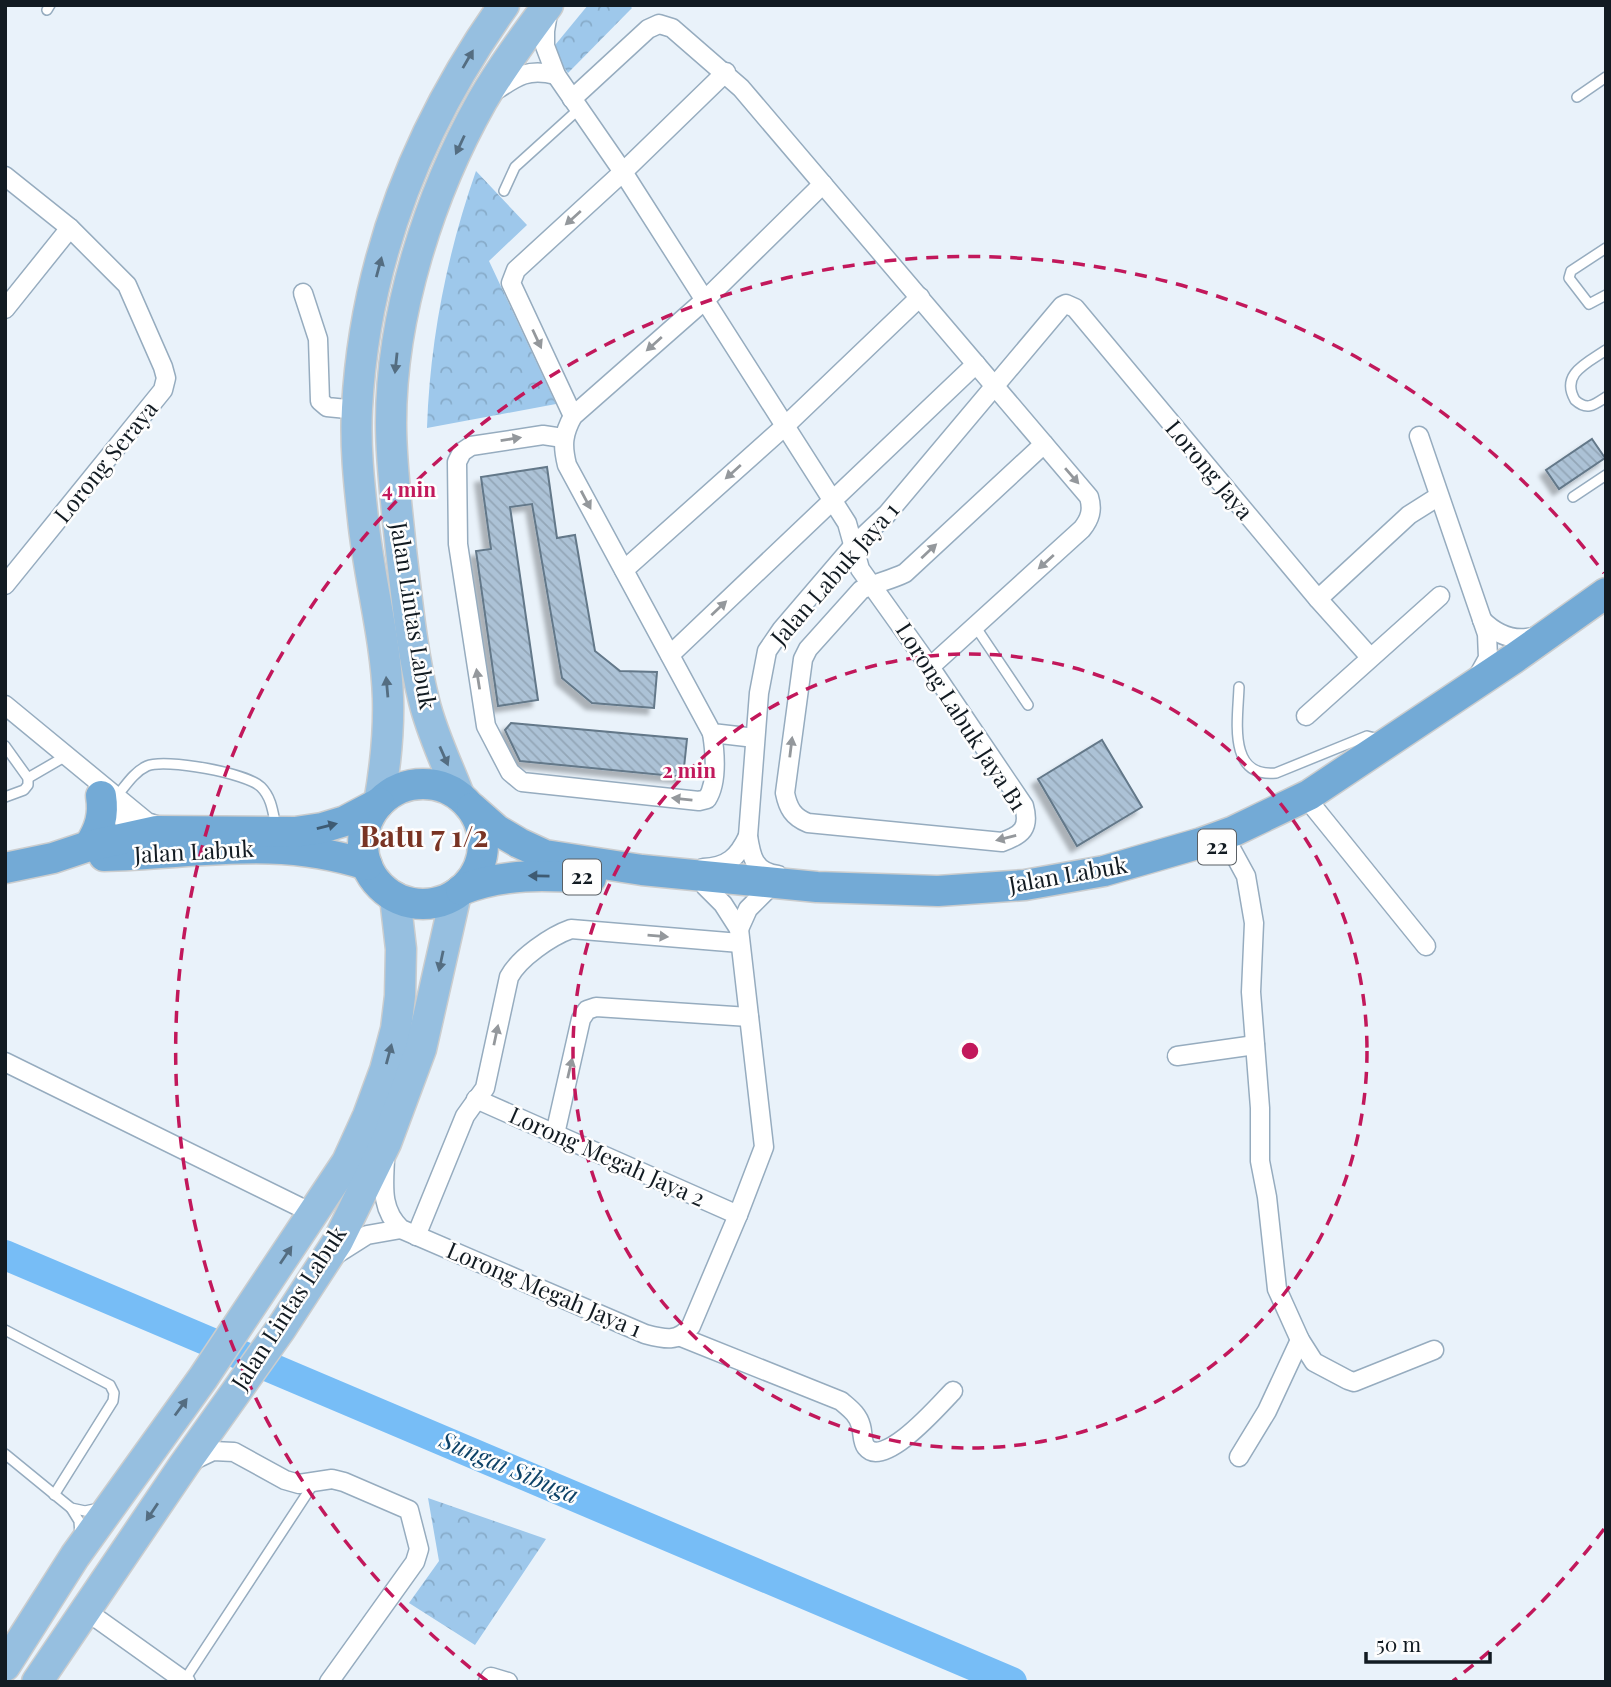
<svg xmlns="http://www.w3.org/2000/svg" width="1611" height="1687" viewBox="0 0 1611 1687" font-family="'Playfair Display',serif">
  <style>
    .park { fill: url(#park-crowns) }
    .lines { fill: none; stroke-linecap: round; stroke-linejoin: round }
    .river { stroke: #77bdf6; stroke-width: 30 }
    .building { fill: url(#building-back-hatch); stroke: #637889; stroke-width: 2; filter: url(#shadow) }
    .service-casing { stroke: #96acbf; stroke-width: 12 }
    .minor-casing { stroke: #96acbf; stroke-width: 21 }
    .primary-casing { stroke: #cbcdce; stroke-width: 33 }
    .trunk-casing { stroke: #cbcdce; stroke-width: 33 }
    .service { stroke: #fff; stroke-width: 9 }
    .minor { stroke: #fff; stroke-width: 18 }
    .primary { stroke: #96bfe0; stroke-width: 30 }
    .trunk { stroke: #73aad6; stroke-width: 30 }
    .oneway { fill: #546d81 }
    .oneway2 { fill: #94989c }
    .oneway3 { fill: #3e5b73 }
    .ring { fill: none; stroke: #c2185b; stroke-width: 3.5; stroke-dasharray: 12 9 }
    .labels { text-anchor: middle; stroke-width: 5; stroke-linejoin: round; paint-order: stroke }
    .shield { fill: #fefefe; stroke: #595f64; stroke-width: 2 }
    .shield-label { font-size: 21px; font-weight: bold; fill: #121b22 }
    .street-label { font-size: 23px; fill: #121b22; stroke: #fefefe }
    .water-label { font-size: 24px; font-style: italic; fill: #0e4368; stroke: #fefefe }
    .district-label { font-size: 30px; font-weight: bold; fill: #793424; stroke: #fefefe }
    .centre { fill: #c2185b; stroke: #fefefe; stroke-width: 3.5 }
    .ring-label { font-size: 21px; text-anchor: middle; font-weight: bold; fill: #c2185b; stroke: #fefefe; stroke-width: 5; stroke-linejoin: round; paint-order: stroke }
  </style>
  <defs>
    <pattern id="park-crowns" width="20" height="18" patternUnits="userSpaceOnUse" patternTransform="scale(1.75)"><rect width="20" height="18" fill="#9ec8eb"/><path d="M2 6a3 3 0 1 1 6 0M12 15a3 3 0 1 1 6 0" fill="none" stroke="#87abc9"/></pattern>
    <pattern id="building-back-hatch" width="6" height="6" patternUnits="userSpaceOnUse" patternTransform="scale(1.75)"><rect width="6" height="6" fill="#acc2d6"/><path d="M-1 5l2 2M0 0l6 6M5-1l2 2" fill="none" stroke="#93a6b7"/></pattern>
    <filter id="shadow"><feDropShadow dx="-6" dy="6" stdDeviation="2" flood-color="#0004"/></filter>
  </defs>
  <rect width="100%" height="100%" fill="#e9f2fa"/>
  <g class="park">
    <polygon points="588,5 629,5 632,8 568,73 551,50"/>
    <path d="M476,171L527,225L489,261L556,404L427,428C430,339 447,254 476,171Z"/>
    <polygon points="428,1498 546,1539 475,1645 409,1603 439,1561"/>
  </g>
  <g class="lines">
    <polyline class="river" points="5,1255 1012,1682"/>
  </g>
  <g class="building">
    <polygon points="1592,439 1605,458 1559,489 1546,470"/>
    <polygon points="547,467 557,538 575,535 595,651 620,671 657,672 654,708 592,703 562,678 532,504 510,507 538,700 498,706 476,551 491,549 481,477"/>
    <polygon points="511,723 687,739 683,777 520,761 505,730"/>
    <polygon points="1102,740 1142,807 1077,846 1038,779"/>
  </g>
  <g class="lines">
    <g class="service-casing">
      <g id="service">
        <polyline points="47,10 50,5"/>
        <polyline points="1577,97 1606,77"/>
        <polyline points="504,191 515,167 579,109"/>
        <polyline points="1606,248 1571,271 1569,278 1589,304 1606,295"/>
        <path d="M1606,350C1587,363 1560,374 1575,400C1587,411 1594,405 1606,397"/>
        <polyline points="1573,497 1606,475"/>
        <polyline points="975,626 1028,705"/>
        <path d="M1239,687C1238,719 1227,778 1276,773L1367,736L1379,739"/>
        <polyline points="5,746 28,778 28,785 24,790 5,797"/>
        <polyline points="28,778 66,756"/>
        <path d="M117,796C126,785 134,772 147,766C165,758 247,773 261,787C272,798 273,813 276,827"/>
        <polyline points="5,1330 110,1385 114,1393 113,1401 54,1495"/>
        <polyline points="5,1454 71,1508 85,1511 99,1508"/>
        <polyline points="71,1508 79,1521 80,1535"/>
        <polyline points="184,1681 314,1483"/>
      </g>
    </g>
    <g class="minor-casing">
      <g id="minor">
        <path d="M548,13L545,31V46L556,75L623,172L847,523L860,569L930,667L1024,806C1030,828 1022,835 1002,842L808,823C793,817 788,808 785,793L803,659L808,649L861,590C875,583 891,580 905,573L1044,444"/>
        <path d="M495,91C517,76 528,68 556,75"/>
        <path d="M572,99L648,29L659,24L672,28L741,88L1089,497C1093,510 1090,519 1082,529L930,667"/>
        <polyline points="5,176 70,228 127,285 163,367 166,378 163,390 5,585"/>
        <polyline points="303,293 318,339 320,401 327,407 357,410"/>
        <polyline points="5,309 70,228"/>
        <polyline points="573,416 511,283 516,270 623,172 726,72"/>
        <polyline points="1419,436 1487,634 1488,658 1478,676"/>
        <path d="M563,438L543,435L471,446L462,452L457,462L458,544L486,726L510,772L522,782L699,801L707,799C718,782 715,752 712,733"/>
        <polyline points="624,570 784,427 920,297"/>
        <polyline points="1318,599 1370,657"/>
        <path d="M1482,620C1498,636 1517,643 1539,635"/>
        <polyline points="670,655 976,364"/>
        <polyline points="5,705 147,822 166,828"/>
        <polyline points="1306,716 1440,596"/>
        <path d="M755,738L712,733L567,465C562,445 563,434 573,416L706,299L823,184"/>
        <polyline points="101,795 137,834"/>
        <polyline points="1312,805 1426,946"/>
        <polyline points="1228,843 1246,876 1254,923 1251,992 1260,1108 1260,1161 1267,1197 1277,1289 1300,1340 1314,1362 1348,1380 1354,1382 1434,1350"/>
        <path d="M703,868C728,867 738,857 748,836"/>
        <path d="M778,875C754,872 751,856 748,836L759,693L767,651L782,629L853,546L887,514L1062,306L1066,304L1075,308L1318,599L1409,515L1439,496"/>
        <polyline points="739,929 748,909 766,891"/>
        <polyline points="1177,1056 1255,1045"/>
        <polyline points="5,1062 314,1214"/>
        <polyline points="476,1099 738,1215"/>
        <polyline points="555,1134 581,1019 587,1010 596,1007 749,1017"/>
        <path d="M385,1159C384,1185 380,1209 401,1229L645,1334C664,1339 678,1343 691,1326L738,1215L764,1147L739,929L723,904L705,886"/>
        <path d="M416,1236L465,1116L485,1088L509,977C519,958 551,936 571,929L740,943"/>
        <polyline points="337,1254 367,1235 401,1229"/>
        <path d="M681,1337L841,1401C849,1408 858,1414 861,1426C863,1433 862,1442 866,1447C884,1470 941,1403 953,1391"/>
        <polyline points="1239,1457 1267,1411 1300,1340"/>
        <polyline points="190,1462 213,1451 234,1452 285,1480 299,1484 332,1479 344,1482 409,1510 419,1549 415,1562 329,1682"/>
        <polyline points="85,1610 186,1682"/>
        <polyline points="488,1682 491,1677 508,1682"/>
      </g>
    </g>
    <g class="primary-casing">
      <g id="primary">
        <path d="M459,795C447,764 432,734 424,701C412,652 407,600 401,550C397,508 391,466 391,423C391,315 429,195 482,101C502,67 525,36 548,5"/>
        <path d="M379,803C385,769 389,733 388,698C386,638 369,579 363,519C359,483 355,445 357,408C365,260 418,126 504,5"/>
        <polyline points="5,1666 75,1556 203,1378 347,1162 368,1116 385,1070 396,1029 400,996 401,949 395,897"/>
        <polyline points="37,1682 184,1465 280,1330 338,1241 386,1143 421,1049 456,894"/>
      </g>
    </g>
    <g class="trunk-casing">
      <g id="trunk">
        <circle cx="423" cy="844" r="60"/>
        <polyline points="472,808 497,830 519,843 545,855 642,870 817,887 938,891 1025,885 1104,871 1201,843 1234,831 1309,795 1513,659 1606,593"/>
        <path d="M89,846C100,829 104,815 101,796"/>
        <path d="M104,856C196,854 275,835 367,865"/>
        <polyline points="5,868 53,858 89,846 157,831 295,832 322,828 345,821 379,803"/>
        <path d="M461,890C503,873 546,875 591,878"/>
      </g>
    </g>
    <use href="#service" class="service"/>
    <use href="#minor" class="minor"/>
    <use href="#primary" class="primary"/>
    <use href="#trunk" class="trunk"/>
  </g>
  <defs><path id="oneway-solid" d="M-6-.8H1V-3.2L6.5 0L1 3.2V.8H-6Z" transform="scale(1.75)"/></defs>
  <g class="oneway">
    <use href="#oneway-solid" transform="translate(468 59) rotate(-60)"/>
    <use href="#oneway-solid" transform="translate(460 145) rotate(115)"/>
    <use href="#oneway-solid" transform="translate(379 267) rotate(-75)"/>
    <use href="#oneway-solid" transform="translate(396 363) rotate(96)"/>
    <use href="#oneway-solid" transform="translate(387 687) rotate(-95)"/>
    <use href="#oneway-solid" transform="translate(444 756) rotate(66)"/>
    <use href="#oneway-solid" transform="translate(441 961) rotate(102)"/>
    <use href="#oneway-solid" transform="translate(389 1054) rotate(-75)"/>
    <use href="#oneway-solid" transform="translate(286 1255) rotate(-56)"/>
    <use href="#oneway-solid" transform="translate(181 1407) rotate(-54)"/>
    <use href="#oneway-solid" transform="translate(152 1512) rotate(124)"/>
  </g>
  <g class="oneway2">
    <use href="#oneway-solid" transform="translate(573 218) rotate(138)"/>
    <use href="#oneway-solid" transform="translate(537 339) rotate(65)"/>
    <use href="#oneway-solid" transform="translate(654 344) rotate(138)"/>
    <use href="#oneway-solid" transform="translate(511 439) rotate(-9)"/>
    <use href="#oneway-solid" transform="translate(733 472) rotate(138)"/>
    <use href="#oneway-solid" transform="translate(1072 476) rotate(49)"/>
    <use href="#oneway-solid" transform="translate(586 500) rotate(62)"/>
    <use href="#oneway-solid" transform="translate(929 551) rotate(-43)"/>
    <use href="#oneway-solid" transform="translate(1046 562) rotate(138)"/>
    <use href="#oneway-solid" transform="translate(719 608) rotate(-43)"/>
    <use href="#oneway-solid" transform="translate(478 679) rotate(-99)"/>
    <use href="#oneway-solid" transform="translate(791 747) rotate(-83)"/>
    <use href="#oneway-solid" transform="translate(682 799) rotate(-174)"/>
    <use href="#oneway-solid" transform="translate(1006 838) rotate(166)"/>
    <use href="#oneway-solid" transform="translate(658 936) rotate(5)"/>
    <use href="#oneway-solid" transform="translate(496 1035) rotate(-78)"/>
    <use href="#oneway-solid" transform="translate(570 1068) rotate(-77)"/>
  </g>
  <g class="oneway3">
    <use href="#oneway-solid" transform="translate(327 826) rotate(-14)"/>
    <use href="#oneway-solid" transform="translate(539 876) rotate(-179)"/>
  </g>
  <g class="ring">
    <circle cx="970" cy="1051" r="397"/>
    <path d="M1604 1529A794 794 0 0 1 1453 1681M487 1681A794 794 0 1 1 1604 573"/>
  </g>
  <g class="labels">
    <g class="shield">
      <rect x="1198" y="829.5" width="38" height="35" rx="5"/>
      <rect x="563" y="859.5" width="38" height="35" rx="5"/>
    </g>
    <g class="shield-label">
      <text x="1217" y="854">22</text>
      <text x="582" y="884">22</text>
    </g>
    <g class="street-label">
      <text transform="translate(106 462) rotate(-51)" y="8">Lorong Seraya</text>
      <text transform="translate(1209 470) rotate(50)" y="8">Lorong Jaya</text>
      <text transform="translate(835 574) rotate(-49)" y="8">Jalan Labuk Jaya 1</text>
      <text transform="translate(413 616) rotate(81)" y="8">Jalan Lintas Labuk</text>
      <text transform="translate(961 717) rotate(57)" y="8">Lorong Labuk Jaya B1</text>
      <text transform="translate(194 852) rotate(-3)" y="8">Jalan Labuk</text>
      <text transform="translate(1068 875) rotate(-10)" y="8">Jalan Labuk</text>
      <text transform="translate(607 1157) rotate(24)" y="8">Lorong Megah Jaya 2</text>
      <text transform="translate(544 1290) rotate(23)" y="8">Lorong Megah Jaya 1</text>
      <text transform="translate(289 1308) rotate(-57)" y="8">Jalan Lintas Labuk</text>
    </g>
    <g class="water-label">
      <text transform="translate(509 1468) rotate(23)" y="8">Sungai Sibuga</text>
    </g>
    <g class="district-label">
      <text x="424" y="847">Batu 7 1/2</text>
    </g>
  </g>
  <circle cx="970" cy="1051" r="10" class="centre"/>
  <g class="ring-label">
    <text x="409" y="497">4 min</text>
    <text x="689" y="778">2 min</text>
  </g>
  <rect width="1611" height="1687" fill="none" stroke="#121b22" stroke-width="14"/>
  <path d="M1366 1652v10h124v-10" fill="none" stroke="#121b22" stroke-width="3.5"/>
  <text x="1376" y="1652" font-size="21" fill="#121b22" stroke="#fefefe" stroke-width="5" paint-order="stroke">50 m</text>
</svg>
